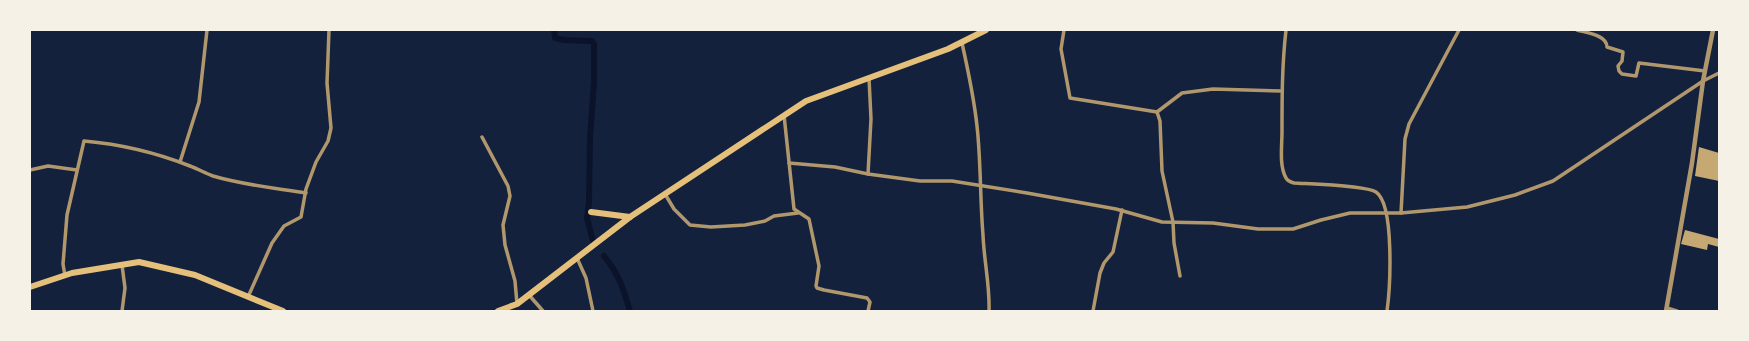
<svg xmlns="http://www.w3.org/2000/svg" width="1749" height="341" viewBox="0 0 1749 341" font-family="'Fira Sans',sans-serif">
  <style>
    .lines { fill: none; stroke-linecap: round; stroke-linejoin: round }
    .canal { stroke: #0b132b; stroke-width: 6 }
    .building { fill: #c6a872 }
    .minor { stroke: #b1986c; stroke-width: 3.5 }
    .tertiary { stroke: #b1986c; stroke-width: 4.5 }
    .trunk { stroke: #e5c07b; stroke-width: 6 }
  </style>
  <rect width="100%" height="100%" fill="#14213d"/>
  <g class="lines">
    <g class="canal">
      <polyline points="554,30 555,38 564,40 592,41 594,44 594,82 590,138 589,202 587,218 593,241"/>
      <path d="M604,256C619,274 623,288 630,311"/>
    </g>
  </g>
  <g class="building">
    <polygon points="1699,147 1719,153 1719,181 1695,176"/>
    <polygon points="1685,230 1719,239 1719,247 1708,244 1707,250 1681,244"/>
  </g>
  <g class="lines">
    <g class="minor">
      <polyline points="1064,30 1061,49 1070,98 1157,112 1182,93 1213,89 1281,91"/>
      <path d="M1286,30C1282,65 1282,97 1282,132C1282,146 1279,166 1286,178C1288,182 1291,182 1294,183C1310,184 1364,185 1376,192C1395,205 1390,289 1387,311"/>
      <path d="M1577,30C1587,33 1607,35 1607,47L1623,52L1622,61L1618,66L1619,71L1622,74L1636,76L1639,63L1705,71"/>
      <path d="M962,43C968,70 974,98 977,126C981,162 980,199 983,235C984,261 990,286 989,311"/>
      <polyline points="1157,112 1160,121 1162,171 1173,222 1174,243 1180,276"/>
      <polyline points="784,115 794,209 809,219 819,266 816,286 817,288 824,290 867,298 870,302 868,311"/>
      <polyline points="482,137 508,186 510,196 503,225 505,245 515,281 517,304"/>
      <polyline points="180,162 199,102 207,30"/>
      <polyline points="789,163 835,167 868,174 920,181 952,181 1027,193 1116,209 1162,222 1213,223 1258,229 1293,229 1321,220 1350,213 1401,213 1467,207 1515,195 1553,181 1703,81 1719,73"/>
      <polyline points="30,170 48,166 77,170"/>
      <polyline points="868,174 871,119 869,78"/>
      <polyline points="665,194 674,209 690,225 711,227 745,225 765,221 774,216 798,213"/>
      <polyline points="1401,213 1405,139 1409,124 1459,30"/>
      <polyline points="577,258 586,278 593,311"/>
      <path d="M65,276L63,264L67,215L84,141C119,144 157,153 190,166C198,169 205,173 213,176C243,185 275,188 306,193"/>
      <polyline points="529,295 543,311"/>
      <polyline points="248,297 272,243 284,226 301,217 306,189 316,162 328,141 331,128 327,83 329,30"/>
      <polyline points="1667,308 1677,311"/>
      <polyline points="122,311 125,288 122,265"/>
      <polyline points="1093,311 1100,273 1104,263 1113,252 1122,210"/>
    </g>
    <polyline class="tertiary" points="1666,311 1692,163 1703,81 1713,30"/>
    <g class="trunk">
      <polyline points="591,212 630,217"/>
      <polyline points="30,287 72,273 139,262 195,275 283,311"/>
      <polyline points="498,311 517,304 630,217 806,101 948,49 986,30"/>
    </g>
  </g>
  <rect width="1749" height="341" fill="none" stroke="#f6f1e7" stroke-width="62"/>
</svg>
